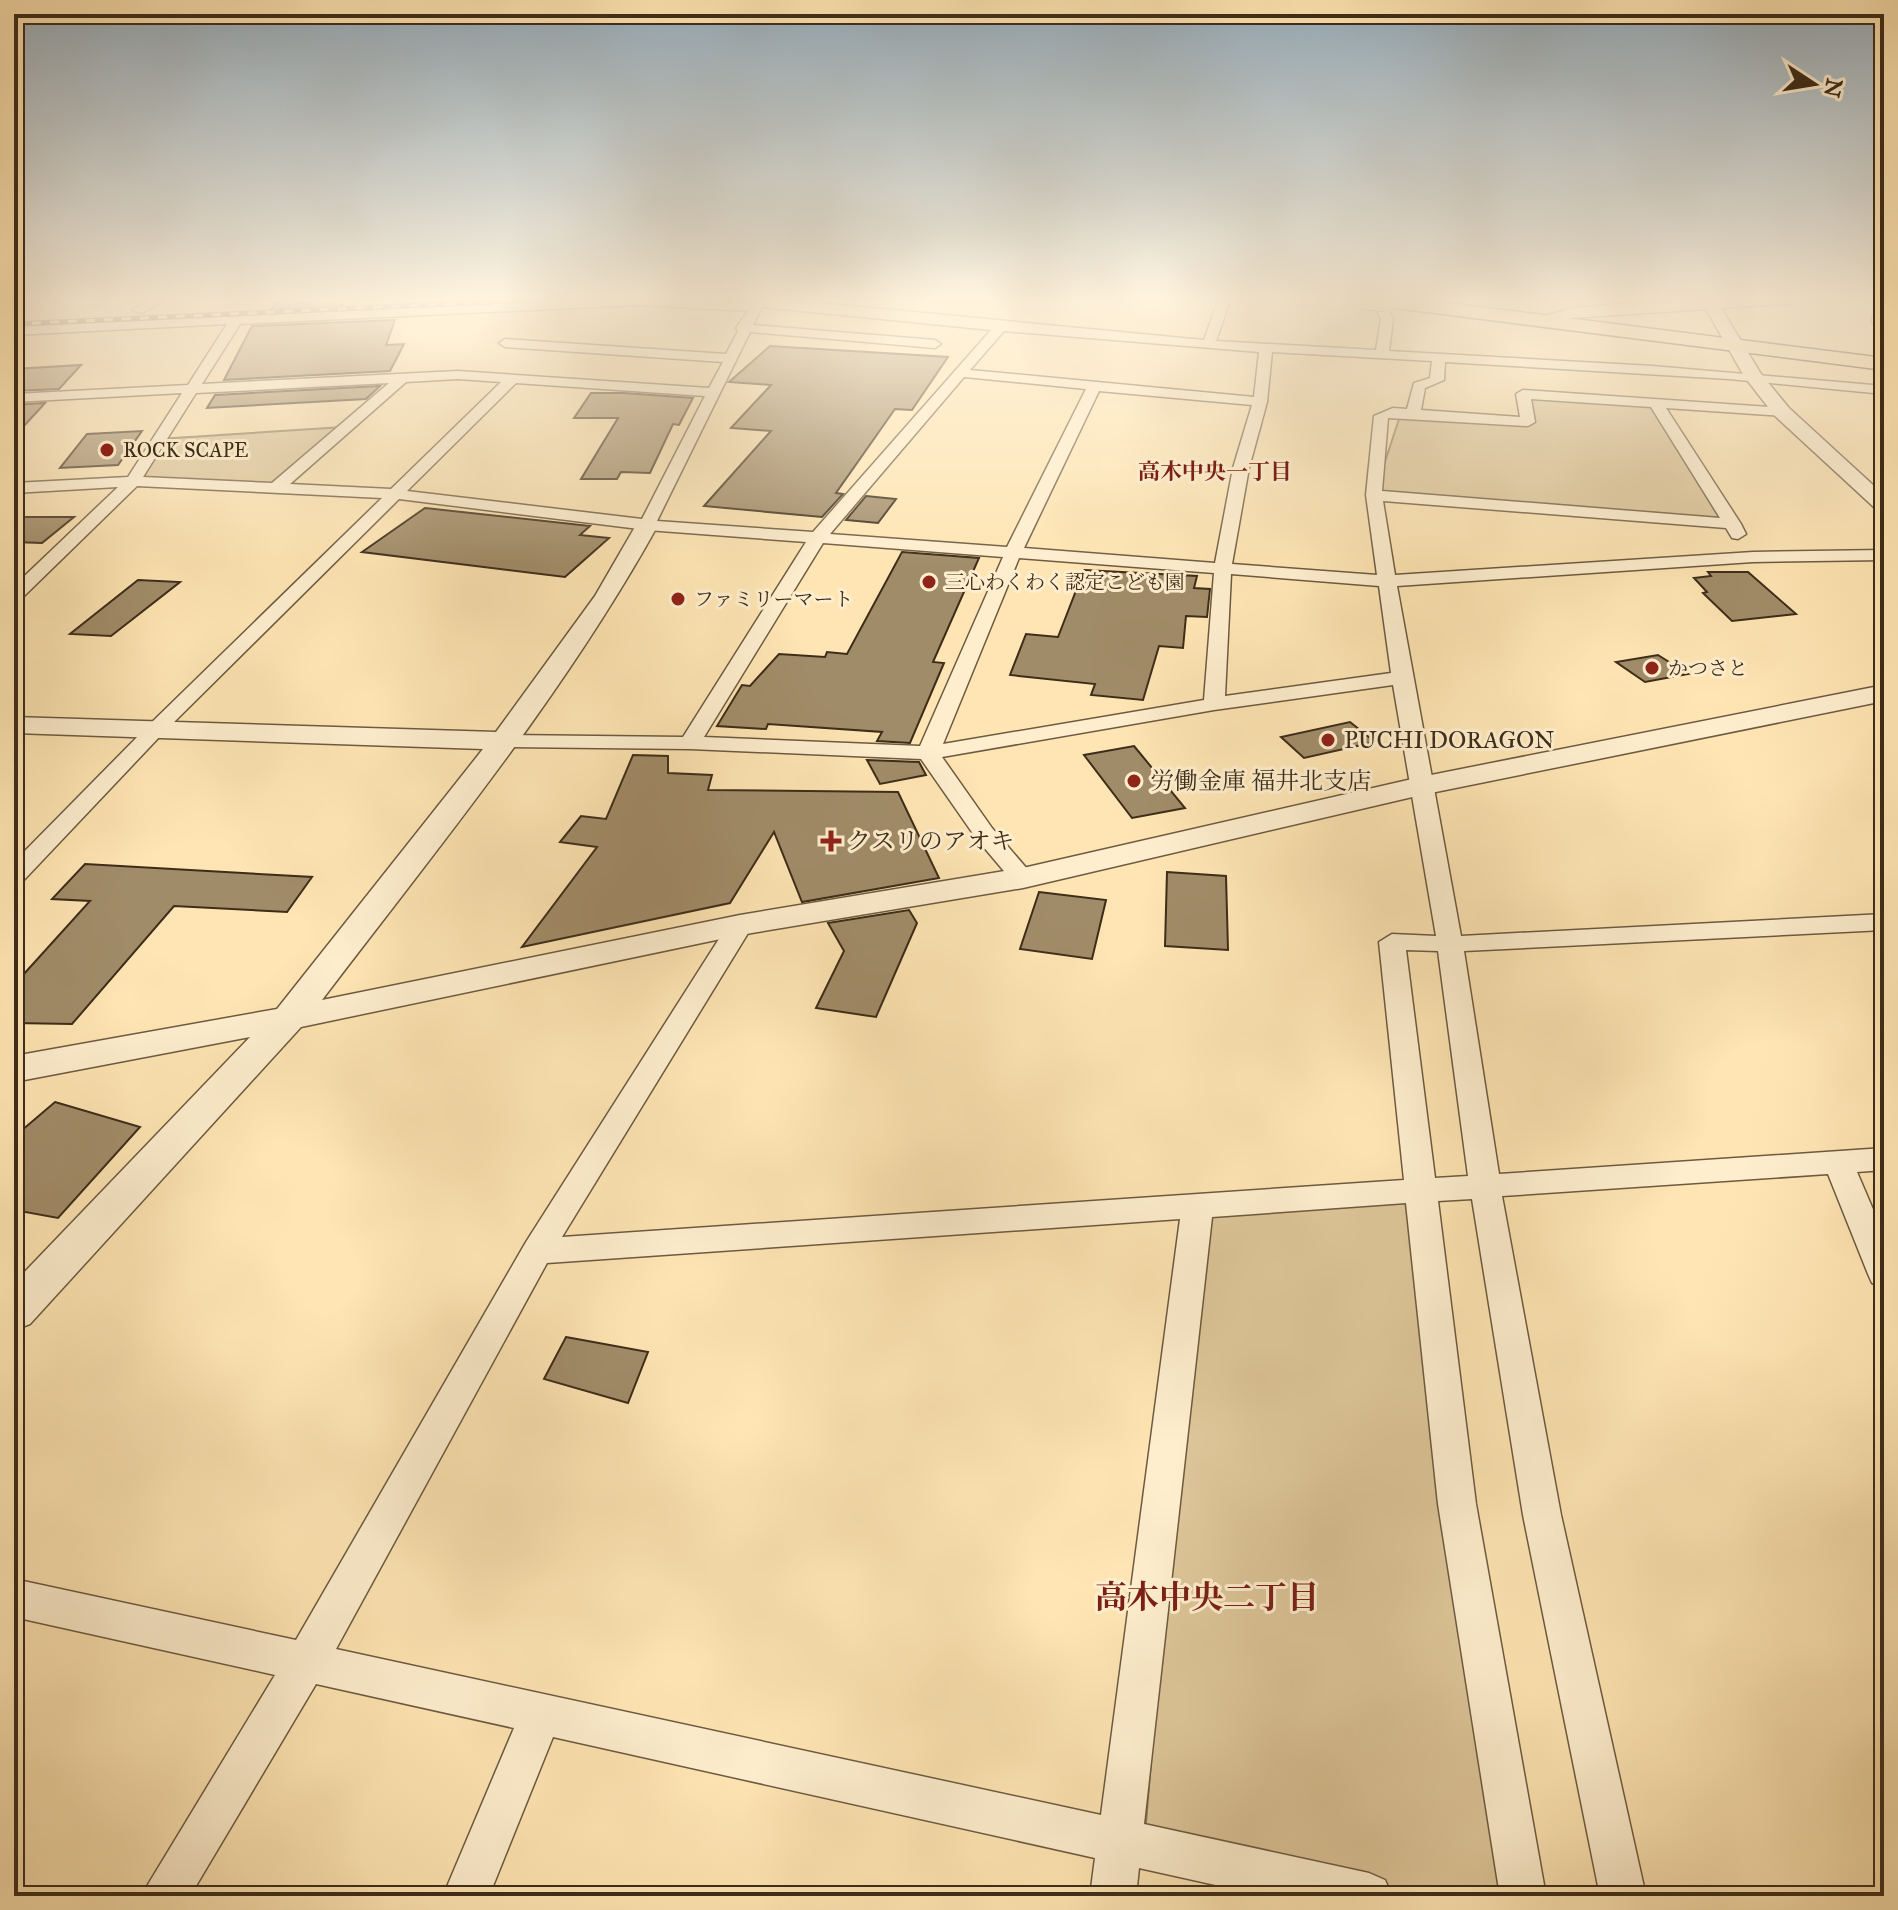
<svg xmlns="http://www.w3.org/2000/svg" width="1898" height="1910" viewBox="0 0 1898 1910" font-family="'IM FELL Great Primer','Noto Serif JP',serif">
  <style>
    .green { fill: #ddc699; stroke: #8d7959; stroke-width: 2 }
    .building { fill: #a18c69; stroke: #3d2c19; stroke-width: 2 }
    .lines { fill: none; stroke-linecap: round; stroke-linejoin: round }
    .minor-casing { stroke: #6d5a40; stroke-width: 3 }
    .tertiary-casing { stroke: #6d5a40; stroke-width: 3 }
    .primary-casing { stroke: #3d2c19; stroke-width: 3 }
    .minor { fill: #feeece; fill-rule: evenodd }
    .tertiary { fill: #feeece; fill-rule: evenodd }
    .primary { fill: #fee5b3; fill-rule: evenodd }
    .rail-casing { stroke: #3d2c19; stroke-width: 5 }
    .rail { stroke: #feeece; stroke-width: 3; stroke-dasharray: 9; stroke-linecap: butt }
    .primary-bridge-casing { stroke: #3d2c19; stroke-width: 23; stroke-linecap: butt }
    .primary-bridge { stroke: #fee5b3; stroke-width: 21 }
    .poi-dot { fill: #8f2418; stroke: #feeece; stroke-width: 3 }
    .labels { text-anchor: middle; stroke-width: 6; stroke-linejoin: round; paint-order: stroke }
    .far-poi-label { font-size: 20px; fill: #3d2c19; stroke: #feeece; text-anchor: start }
    .far-neighbourhood-label { font-size: 22px; font-weight: bold; fill: #7a1f14; stroke: #feeece }
    .poi-label { font-size: 24px; fill: #3d2c19; stroke: #feeece; text-anchor: start }
    .near-neighbourhood-label { font-size: 32px; font-weight: bold; fill: #7a1f14; stroke: #feeece }
  </style>
  <rect width="100%" height="100%" fill="#fee5b3"/>
  <filter id="stains"><feTurbulence type="fractalNoise" baseFrequency=".0025" numOctaves="4"/><feColorMatrix values="0 0 0 0 .2 0 0 0 0 .09 0 0 0 0 .02 0 0 0 .5 -.17"/></filter>
  <radialGradient id="worn" r=".72"><stop offset=".6" stop-color="#630" stop-opacity="0"/><stop offset="1" stop-color="#630" stop-opacity=".3"/></radialGradient>
  <g class="green">
    <polygon points="1523,394 1656,404 1729,519 1374,495 1400,416 1528,422"/>
    <polygon points="344,427 276,488 133,481 159,439"/>
    <polygon points="1420,1201 1511,1896 1369,1896 1144,1846 1197,1206"/>
  </g>
  <g class="building">
    <polygon points="280,298 344,298 341,309 269,312"/>
    <polygon points="395,320 386,345 404,344 390,371 224,380 252,326"/>
    <polygon points="770,346 948,357 912,410 895,409 836,493 843,494 822,517 704,506 771,431 731,428 771,385 729,382"/>
    <polygon points="81,365 59,389 14,391 14,369"/>
    <polygon points="380,386 366,399 207,408 215,395"/>
    <polygon points="591,393 624,393 693,398 679,425 673,424 650,473 621,472 617,479 581,479 618,418 574,418"/>
    <polygon points="45,403 14,437 14,405"/>
    <polygon points="142,431 118,465 60,468 87,434"/>
    <polygon points="866,496 896,499 878,523 846,520"/>
    <polygon points="425,508 590,526 580,535 609,538 565,577 362,552"/>
    <polygon points="23,517 74,517 42,543 14,542 14,524"/>
    <polygon points="902,552 979,558 933,662 944,663 910,743 877,741 882,732 768,724 766,729 717,726 742,685 750,686 779,654 825,657 827,652 847,654"/>
    <polygon points="1084,570 1197,576 1194,588 1210,589 1207,617 1186,616 1183,648 1159,646 1143,700 1091,695 1095,684 1010,675 1026,634 1058,637"/>
    <polygon points="1708,572 1748,572 1796,614 1732,621 1703,593 1707,592 1694,578 1711,576"/>
    <polygon points="138,580 180,582 111,636 70,634"/>
    <polygon points="1658,655 1688,674 1645,682 1616,662"/>
    <polygon points="1350,722 1375,742 1304,758 1281,737"/>
    <polygon points="1134,746 1185,808 1132,818 1084,755"/>
    <polygon points="633,755 668,756 668,773 712,775 708,790 898,792 939,878 802,902 774,832 730,903 522,947 597,847 560,842 581,816 606,819"/>
    <polygon points="867,760 919,762 926,775 880,784"/>
    <polygon points="85,864 312,877 287,912 174,906 72,1024 14,1023 14,985 90,901 52,899"/>
    <polygon points="1167,872 1226,876 1228,950 1165,946"/>
    <polygon points="1039,892 1106,900 1092,959 1020,949"/>
    <polygon points="909,910 917,923 876,1017 816,1008 844,951 828,923"/>
    <polygon points="55,1102 140,1127 58,1218 14,1210 14,1137"/>
    <polygon points="566,1337 648,1352 628,1403 544,1379"/>
  </g>
  <g class="lines">
    <g class="minor-casing">
      <g id="minor">
        <polygon points="154,298 169,298 142,313 132,310"/>
        <path d="M627,298L752,304L755,298H767L1204,340L1219,298H1231L1216,341L1376,350L1381,319L1371,298H1383L1393,319L1389,351L1652,366L1884,386V394L1729,379L1445,362L1444,380L1425,388L1421,410L1520,417L1516,394L1523,390L1782,408L1789,412L1782,416L1666,408L1741,524L1746,534L1738,539L1732,538L1726,528L1383,501L1395,575L1753,552L1884,550V560L1753,562L1397,586L1461,936L1884,914V930L1464,951L1499,1174L1884,1148V1170L1857,1172L1884,1235V1287L1872,1283L1868,1274L1828,1174L1502,1196L1561,1515L1646,1896H1600L1523,1515L1472,1199L1438,1201L1476,1504L1546,1896H1500L1438,1504L1406,1203L1212,1217L1144,1824L1369,1873L1385,1880L1392,1896H1265L1139,1868L1136,1896H1090L1095,1858L553,1737L489,1896H443L514,1728L316,1684L190,1896H141L275,1675L14,1617V1579L296,1640L526,1242L731,920L740,917L753,925L562,1237L1404,1180L1379,942L1392,934L1436,936L1393,685L1214,710L942,757L992,828L1035,878L1023,885L1014,883L976,838L921,759L690,749L504,747L493,741L504,735L683,737L806,542L647,530L399,499L164,732L23,881L14,883V862L150,724L382,498L137,486L20,600L14,601V586L118,487L14,493V483L128,477L182,393L14,402V394L188,385L227,324L14,335V327ZM637,305L748,311L736,328L738,331L726,354L505,339L499,343L505,347L723,362L709,388L458,371L202,384L240,324ZM762,307L991,330L813,532L657,521L750,332L935,348L941,344L935,340L753,325ZM1004,331L1259,352L1254,397L970,370ZM1272,352L1432,361L1430,378L1414,383L1407,409L1393,408L1374,416L1366,495L1377,575L1232,564L1249,468L1267,402ZM964,377L1086,389L1007,547L830,534ZM458,379L501,382L391,489L290,484L406,382ZM389,383L272,483L143,477L196,393ZM516,383L705,396L642,519L407,491ZM1099,391L1252,405L1233,468L1215,563L1024,548ZM1531,399L1651,407L1720,518L1382,491L1388,418L1528,426L1535,422ZM823,543L1003,557L920,746L704,737ZM1019,558L1214,573L1204,700L943,744ZM1231,574L1379,586L1391,673L1225,696ZM1406,950L1438,951L1468,1176L1435,1178ZM1180,1219L1101,1815L336,1649L547,1263Z"/>
        <polygon points="1872,298 1884,298 1884,305"/>
        <polygon points="1876,316 1884,316 1884,324 1872,323 1872,317"/>
      </g>
    </g>
    <g class="tertiary-casing">
      <g id="tertiary">
        <polygon points="1700,298 1803,298 1795,303 1721,308 1761,374 1789,408 1884,495 1884,512 1877,510 1775,416 1744,376 1706,309 1572,318 1539,325 1531,320 1572,308"/>
        <path d="M647,518L658,525C564,695 439,846 322,1000L740,915L1023,868L1421,777L1884,685V701L1421,795L1023,888L740,935L301,1027L30,1324L14,1330V1283L250,1037L14,1082V1056L277,1009L483,749L14,733V717L496,732L595,596L639,520Z"/>
      </g>
    </g>
    <g class="primary-casing">
      <polygon id="primary" points="1380,298 1408,298 1884,358 1884,370 1387,307 1380,305"/>
    </g>
    <use href="#minor" class="minor"/>
    <use href="#tertiary" class="tertiary"/>
    <use href="#primary" class="primary"/>
    <g class="rail-casing">
      <polyline id="rail" points="14,324 573,298"/>
    </g>
    <use href="#rail" class="rail"/>
    <g class="primary-bridge-casing">
      <polyline id="primary-bridge" points="1361,298 1387,301"/>
    </g>
    <use href="#primary-bridge" class="primary-bridge"/>
  </g>
  <linearGradient id="sky" x2="0" y2="1"><stop stop-color="#96aebe"/><stop offset="0.53" stop-color="#fff3dd"/><stop offset="1" stop-color="#fff3dd" stop-opacity="0"/></linearGradient>
  <rect width="1898" height="565" fill="url(#sky)"/>
  <g class="poi-dot">
    <circle cx="107" cy="450" r="8"/>
    <circle cx="929" cy="582" r="8"/>
    <circle cx="678" cy="599" r="8"/>
    <circle cx="1652" cy="668" r="8"/>
    <circle cx="1328" cy="740" r="8"/>
    <circle cx="1134" cy="781" r="8"/>
    <path d="M827 829h8v8h8v8h-8v8h-8v-8h-8v-8h8z"/>
  </g>
  <g class="labels">
    <g class="far-poi-label">
      <text x="123" y="457">ROCK SCAPE</text>
      <text x="945" y="589">三心わくわく認定こども園</text>
      <text x="694" y="606">ファミリーマート</text>
      <text x="1668" y="675">かつさと</text>
    </g>
    <g class="far-neighbourhood-label">
      <text x="1215" y="479">高木中央一丁目</text>
    </g>
    <g class="poi-label">
      <text x="1344" y="748">PUCHI DORAGON</text>
      <text x="1150" y="789">労働金庫 福井北支店</text>
      <text x="847" y="849">クスリのアオキ</text>
    </g>
    <g class="near-neighbourhood-label">
      <text x="1207" y="1608">高木中央二丁目</text>
    </g>
  </g>
  <rect width="1898" height="1910" fill="none" stroke="#fee5b3" stroke-width="48"/>
  <rect x="16" y="16" width="1866" height="1878" fill="none" stroke="#3d2c19" stroke-width="4"/>
  <rect x="24" y="24" width="1850" height="1862" fill="none" stroke="#3d2c19" stroke-width="2"/>
  <g transform="translate(1814 84) rotate(102)" stroke="#feeece" stroke-width="6" paint-order="stroke">
  <path d="M0-6L14 30L0 20L-14 30Z" fill="#3d2c19"/>
  <text y="-12" font-size="22" font-weight="bold" text-anchor="middle" fill="#3d2c19">N</text>
  </g>
  <rect width="100%" height="100%" filter="url(#stains)"/>
  <rect width="100%" height="100%" fill="url(#worn)"/>
</svg>
